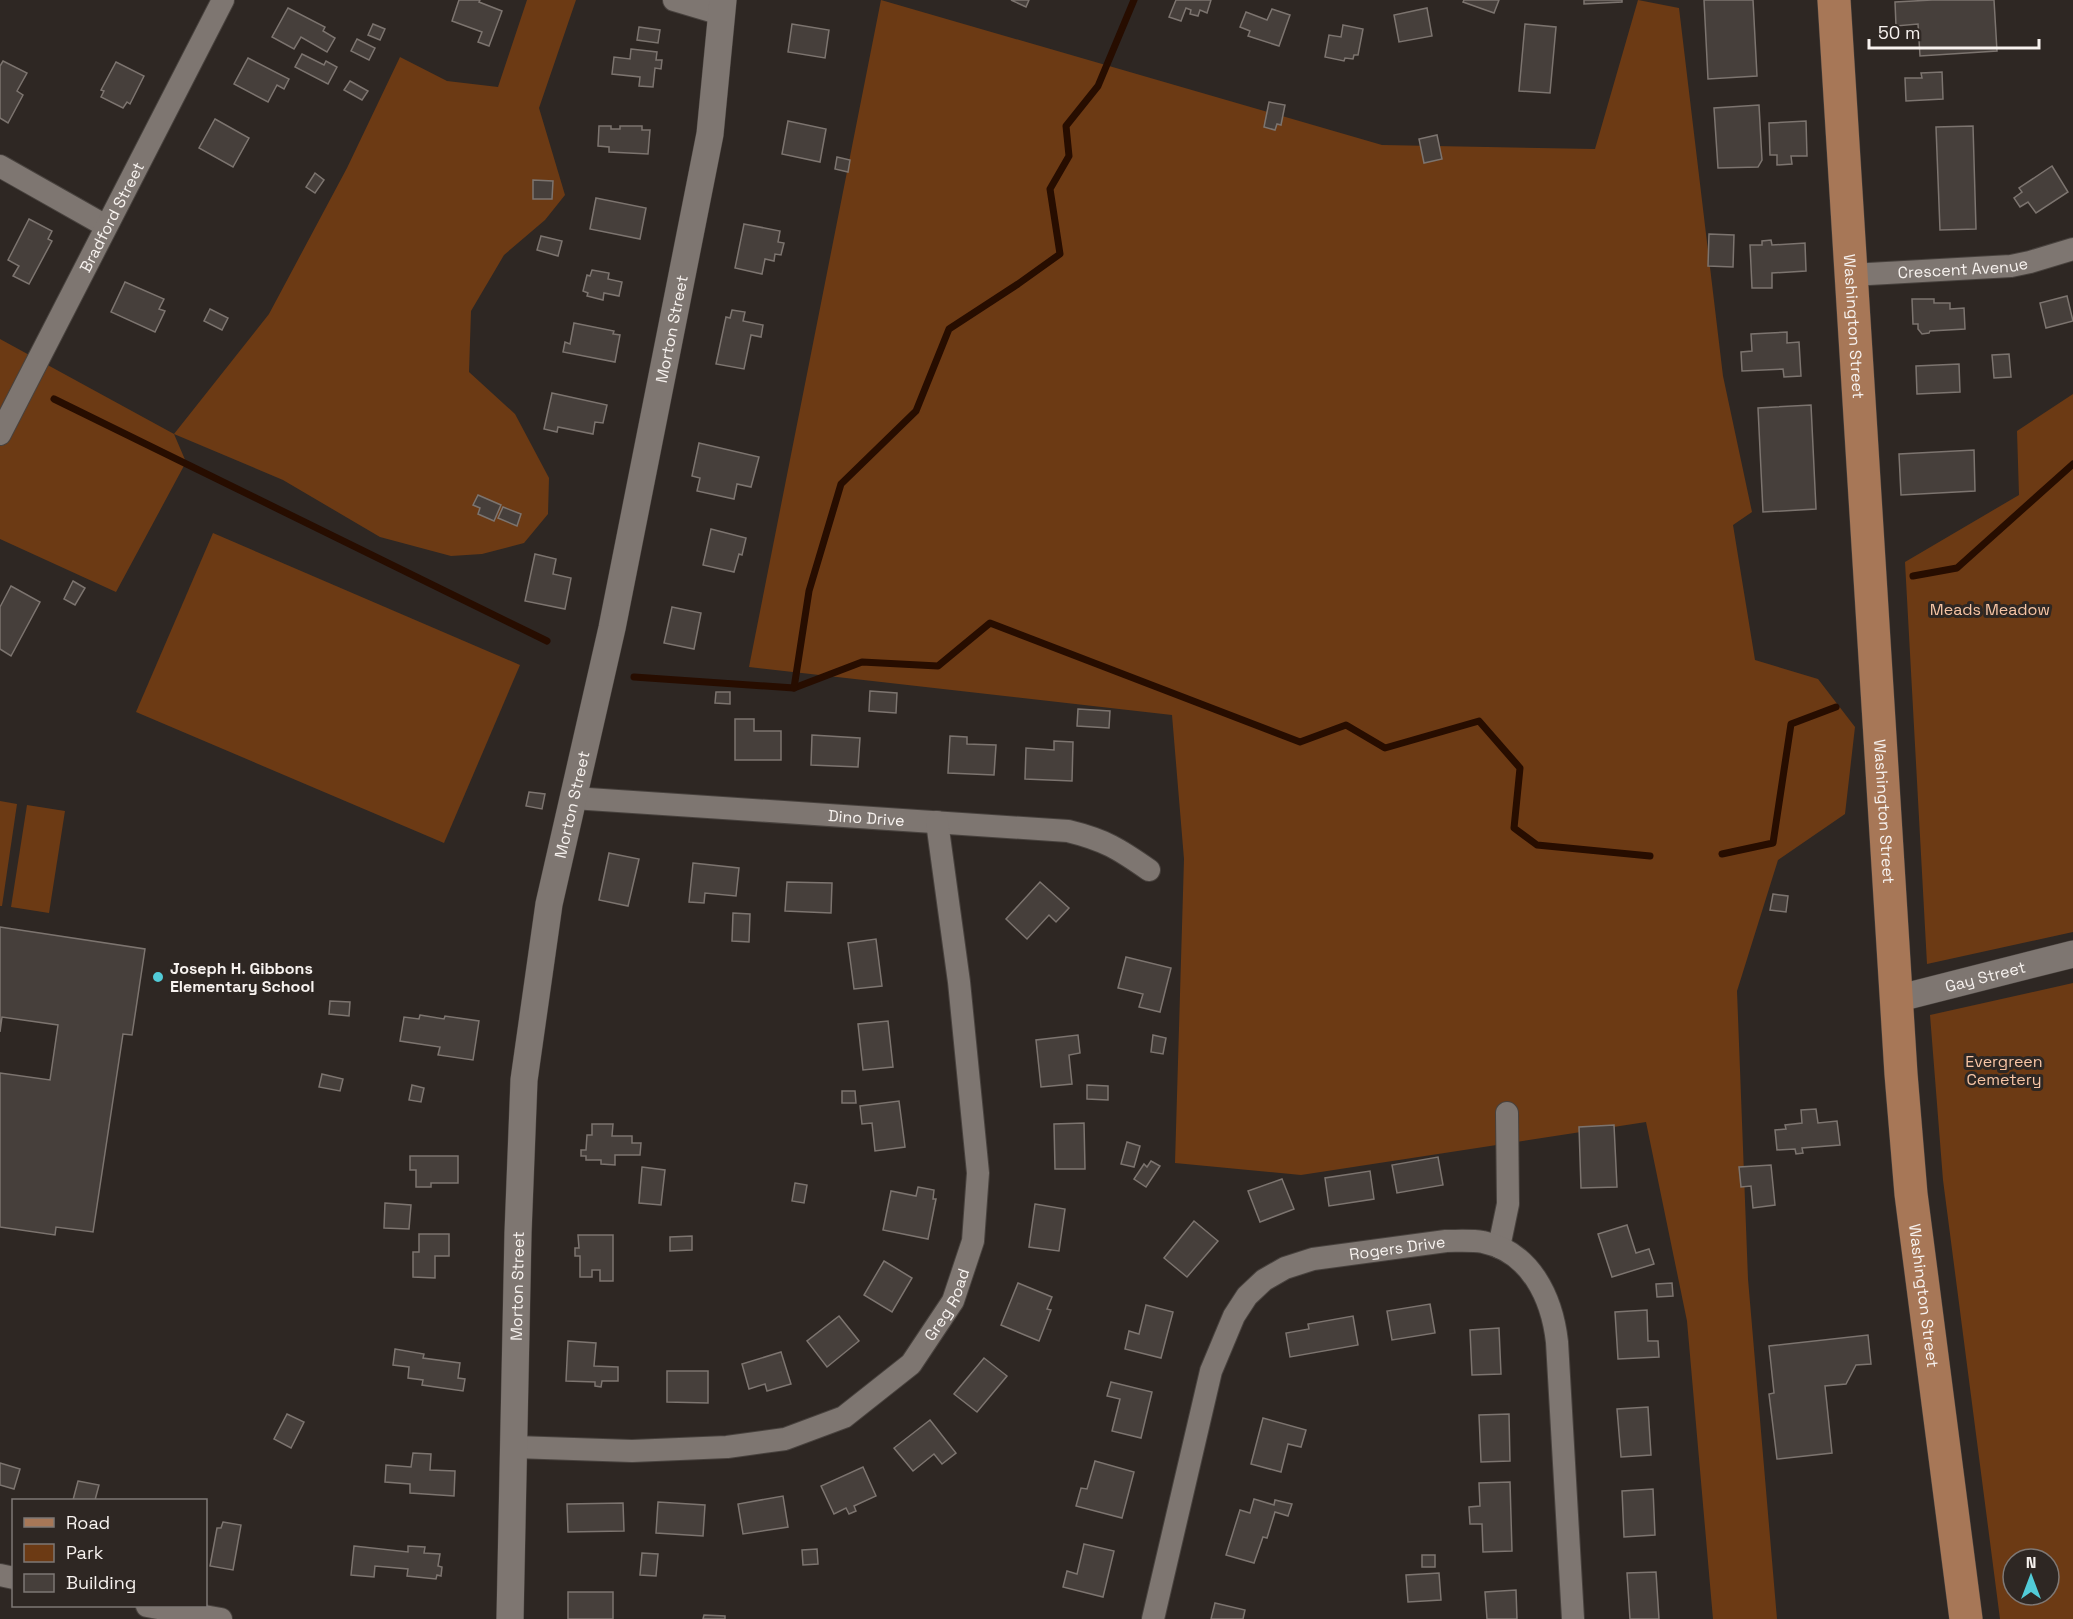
<svg xmlns="http://www.w3.org/2000/svg" width="2073" height="1619" viewBox="0 0 2073 1619" font-family="'Space Grotesk',sans-serif">
  <style>
    .green { fill: #6c3a14; fill-rule: evenodd }
    .lines { fill: none; stroke-linecap: round; stroke-linejoin: round }
    .stream { stroke: #270d00; stroke-width: 7 }
    .building { fill: #463f3b; stroke: #7c746f; stroke-width: 1.5 }
    .minor-casing { stroke: #48423e; stroke-width: 24 }
    .tertiary-casing { stroke: #48423e; stroke-width: 28 }
    .primary-casing { stroke: #48423e; stroke-width: 34 }
    .minor { stroke: #7e7671; stroke-width: 22 }
    .tertiary { stroke: #7e7671; stroke-width: 27 }
    .primary { stroke: #a77757; stroke-width: 33 }
    .poi-dot { fill: #52cbd7; stroke: #2e2723; stroke-width: 2 }
    .labels { text-anchor: middle; stroke-width: 6; stroke-linejoin: round; paint-order: stroke }
    .street-label { font-size: 16px; fill: #f7f2ef; stroke: #2e2723 }
    .park-label { font-size: 16px; fill: #f7c5a5; stroke: #2e2723 }
    .poi-label { font-size: 16px; font-weight: bold; fill: #f7f2ef; stroke: #2e2723; text-anchor: start }
  </style>
  <rect width="100%" height="100%" fill="#2e2723"/>
  <g class="green">
    <polygon points="527,0 576,0 539,108 565,195 545,220 504,255 471,311 469,372 515,414 549,478 548,514 524,543 482,554 451,556 380,537 283,480 174,434 186,462 116,592 0,539 0,339 174,434 269,314 347,168 400,57 447,81 498,87"/>
    <polygon points="881,0 1382,145 1595,149 1638,0 1679,8 1723,376 1752,512 1733,525 1755,660 1818,679 1855,727 1845,814 1778,860 1737,991 1748,1279 1777,1619 1713,1619 1687,1321 1646,1122 1301,1175 1175,1163 1184,859 1172,715 749,667"/>
    <polygon points="2073,394 2073,932 1927,964 1905,562 2019,495 2017,431"/>
    <polygon points="213,533 520,665 444,843 136,712"/>
    <polygon points="0,801 17,804 2,906 0,906"/>
    <polygon points="27,805 65,811 49,913 11,907"/>
    <path d="M2073,983V1619H2000L1943,1180L1930,1015ZM2013,1559H2049V1595H2013Z"/>
  </g>
  <g class="lines">
    <g class="stream">
      <polyline points="54,399 547,641"/>
      <polyline points="1913,576 1957,568 2073,464"/>
      <polyline points="634,677 794,688 862,662 938,666 990,623 1300,742 1346,725 1385,748 1479,721 1520,768 1514,828 1537,845 1650,856"/>
      <polyline points="794,688 809,591 841,484 916,411 949,329 1018,284 1060,254 1050,189 1069,156 1066,126 1098,86 1134,0"/>
      <polyline points="1722,854 1773,843 1791,724 1836,707"/>
    </g>
  </g>
  <g class="building">
    <polygon points="459,0 480,0 479,2 502,11 489,46 478,42 482,32 452,21"/>
    <polygon points="1011,0 1029,0 1026,7"/>
    <polygon points="1176,0 1211,0 1207,13 1200,10 1198,16 1190,14 1191,10 1186,8 1181,21 1169,17"/>
    <polygon points="1464,0 1499,0 1494,13 1463,2"/>
    <polygon points="1584,0 1622,0 1622,2 1584,4"/>
    <polygon points="1704,0 1753,0 1757,76 1708,79"/>
    <polygon points="1932,0 1994,0 1997,51 1920,56 1918,24 1896,26 1895,2"/>
    <polygon points="288,8 325,27 323,31 335,38 327,52 301,37 294,49 272,37"/>
    <polygon points="1427,8 1432,36 1399,42 1394,15"/>
    <polygon points="1272,9 1290,15 1279,46 1248,36 1250,31 1240,27 1246,12 1267,20"/>
    <polygon points="373,24 385,29 380,40 368,35"/>
    <polygon points="792,24 829,30 825,58 788,52"/>
    <polygon points="1525,24 1556,27 1550,93 1519,91"/>
    <polygon points="1343,25 1363,29 1358,55 1354,55 1353,59 1345,58 1344,61 1325,57 1329,35 1341,37"/>
    <polygon points="639,27 660,30 658,43 637,40"/>
    <polygon points="357,39 375,48 369,60 351,51"/>
    <polygon points="631,49 657,52 656,60 662,60 661,69 655,68 653,87 639,86 640,77 612,74 614,57 630,59"/>
    <polygon points="302,54 324,65 326,61 337,67 328,84 295,67"/>
    <polygon points="248,58 289,79 284,89 277,85 268,102 234,84"/>
    <polygon points="3,61 27,73 17,91 23,95 8,123 0,118 0,66"/>
    <polygon points="116,62 144,76 130,104 127,102 123,108 101,97 104,91 101,90"/>
    <polygon points="1942,72 1943,99 1906,101 1905,78 1922,78 1921,73"/>
    <polygon points="350,81 368,91 362,100 344,90"/>
    <polygon points="1269,102 1285,105 1281,125 1277,124 1275,130 1264,127"/>
    <polygon points="1759,105 1762,160 1758,167 1718,168 1714,108"/>
    <polygon points="215,119 249,138 233,167 199,148"/>
    <polygon points="788,121 826,129 820,162 782,154"/>
    <polygon points="1806,121 1807,156 1791,156 1792,164 1777,165 1777,155 1770,155 1769,123"/>
    <polygon points="599,126 611,126 611,129 620,129 620,126 642,126 642,130 650,130 648,154 609,152 609,147 598,146"/>
    <polygon points="1973,126 1976,229 1940,230 1936,127"/>
    <polygon points="1437,135 1442,159 1424,163 1419,139"/>
    <polygon points="837,157 850,160 848,172 835,169"/>
    <polygon points="2052,166 2068,192 2036,213 2028,202 2020,207 2014,198 2022,192 2019,188"/>
    <polygon points="315,173 324,180 315,193 306,187"/>
    <polygon points="533,180 553,181 552,199 533,199"/>
    <polygon points="596,198 646,208 640,239 590,229"/>
    <polygon points="29,219 52,231 48,239 52,241 29,284 13,276 19,266 8,260"/>
    <polygon points="744,224 780,231 778,242 784,243 781,255 775,254 774,261 765,259 762,274 735,268"/>
    <polygon points="1709,234 1734,235 1733,267 1708,266"/>
    <polygon points="541,236 562,241 558,256 537,250"/>
    <polygon points="1771,240 1772,245 1805,243 1806,271 1772,273 1772,288 1752,288 1750,245 1762,245 1762,241"/>
    <polygon points="592,270 609,273 608,279 622,282 619,296 604,293 603,300 587,296 588,293 583,291 587,275 590,276"/>
    <polygon points="125,282 164,299 159,309 165,311 155,332 111,312"/>
    <polygon points="2067,296 2073,321 2046,328 2040,303"/>
    <polygon points="1912,299 1934,299 1934,303 1950,303 1950,309 1964,308 1965,329 1930,331 1929,333 1922,334 1918,329 1918,324 1913,324"/>
    <polygon points="210,309 228,318 222,330 204,321"/>
    <polygon points="732,310 745,312 743,321 763,325 761,337 751,335 744,369 716,364 726,317 730,318"/>
    <polygon points="574,323 614,331 613,334 620,335 615,362 563,352 565,342 570,344"/>
    <polygon points="1787,332 1787,343 1799,342 1801,376 1784,377 1783,369 1742,371 1741,352 1752,351 1751,334"/>
    <polygon points="2009,354 2011,377 1994,378 1992,355"/>
    <polygon points="1959,364 1960,392 1917,394 1916,366"/>
    <polygon points="552,393 607,405 603,423 595,422 593,434 558,427 557,432 544,429"/>
    <polygon points="1811,405 1816,509 1763,512 1758,408"/>
    <polygon points="699,443 759,457 751,487 737,484 734,499 697,491 700,478 692,476"/>
    <polygon points="1974,450 1975,491 1901,495 1899,454"/>
    <polygon points="478,495 501,505 494,521 478,514 480,508 473,505"/>
    <polygon points="503,507 521,514 517,526 498,518"/>
    <polygon points="711,529 746,538 742,555 739,554 734,572 703,565"/>
    <polygon points="535,554 556,559 553,574 571,578 565,609 525,601"/>
    <polygon points="73,581 85,588 75,605 64,599"/>
    <polygon points="11,586 40,602 11,656 0,649 0,607"/>
    <polygon points="672,607 701,613 694,649 664,643"/>
    <polygon points="870,691 897,693 896,713 869,711"/>
    <polygon points="716,692 730,692 730,704 715,703"/>
    <polygon points="1078,709 1110,711 1109,728 1077,726"/>
    <polygon points="735,719 754,719 754,731 781,731 781,760 735,760"/>
    <polygon points="812,735 860,738 858,767 811,765"/>
    <polygon points="950,736 967,737 967,744 996,745 994,775 948,773"/>
    <polygon points="1054,741 1073,742 1072,781 1025,779 1026,748 1054,750"/>
    <polygon points="529,792 545,794 542,809 526,806"/>
    <polygon points="609,853 639,859 628,906 599,900"/>
    <polygon points="693,863 739,868 736,896 705,893 704,903 689,902"/>
    <polygon points="787,882 832,883 831,913 785,911"/>
    <polygon points="1040,882 1069,908 1056,922 1049,915 1027,939 1006,919"/>
    <polygon points="1773,894 1788,896 1786,912 1770,910"/>
    <polygon points="733,913 750,914 749,942 732,941"/>
    <polygon points="0,927 145,949 132,1035 123,1034 93,1232 56,1227 55,1235 0,1227 0,1073 50,1080 58,1025 2,1017 0,1032"/>
    <polygon points="876,939 882,986 854,989 848,943"/>
    <polygon points="1126,957 1171,968 1160,1012 1139,1007 1143,994 1118,988"/>
    <polygon points="330,1001 350,1002 349,1016 329,1014"/>
    <polygon points="420,1015 444,1019 445,1016 479,1021 473,1060 438,1055 440,1047 400,1041 404,1017 419,1019"/>
    <polygon points="888,1021 893,1067 863,1070 858,1024"/>
    <polygon points="1078,1035 1080,1053 1069,1055 1072,1084 1041,1087 1036,1040"/>
    <polygon points="1153,1035 1166,1038 1163,1054 1151,1052"/>
    <polygon points="322,1074 343,1079 340,1091 319,1087"/>
    <polygon points="412,1085 424,1088 421,1102 409,1100"/>
    <polygon points="1087,1085 1108,1086 1108,1100 1087,1099"/>
    <polygon points="842,1091 855,1091 856,1103 842,1103"/>
    <polygon points="899,1101 905,1147 875,1151 872,1123 862,1124 860,1106"/>
    <polygon points="1816,1109 1818,1123 1837,1121 1840,1145 1802,1148 1803,1153 1796,1154 1795,1149 1777,1150 1775,1130 1786,1129 1785,1125 1802,1123 1801,1110"/>
    <polygon points="1084,1123 1085,1169 1055,1169 1054,1124"/>
    <polygon points="592,1124 613,1124 612,1136 632,1136 632,1143 641,1143 640,1155 615,1155 615,1165 601,1164 601,1160 586,1160 586,1156 581,1156 581,1150 586,1150 587,1135 592,1135"/>
    <polygon points="1614,1125 1617,1187 1581,1188 1579,1127"/>
    <polygon points="1127,1142 1140,1146 1134,1167 1121,1164"/>
    <polygon points="410,1156 458,1156 458,1183 431,1183 431,1187 416,1187 416,1170 410,1170"/>
    <polygon points="1438,1157 1443,1185 1397,1193 1392,1165"/>
    <polygon points="1151,1161 1160,1166 1146,1187 1134,1179 1144,1164 1147,1167"/>
    <polygon points="1771,1165 1775,1205 1753,1208 1751,1186 1741,1187 1739,1167"/>
    <polygon points="642,1167 665,1170 661,1205 639,1203"/>
    <polygon points="1370,1171 1374,1199 1329,1206 1325,1178"/>
    <polygon points="1282,1179 1294,1209 1260,1222 1248,1191"/>
    <polygon points="795,1183 807,1185 804,1203 792,1201"/>
    <polygon points="918,1187 934,1190 933,1199 936,1199 928,1239 883,1230 891,1191 916,1196"/>
    <polygon points="385,1203 411,1205 409,1229 384,1228"/>
    <polygon points="1035,1204 1065,1209 1059,1251 1029,1247"/>
    <polygon points="1194,1221 1218,1241 1187,1277 1164,1258"/>
    <polygon points="1627,1225 1636,1253 1649,1249 1654,1264 1612,1277 1598,1234"/>
    <polygon points="419,1234 449,1234 449,1256 435,1256 435,1278 413,1277 413,1252 419,1252"/>
    <polygon points="578,1235 613,1235 613,1281 600,1281 600,1270 592,1270 592,1277 580,1277 580,1256 575,1256 575,1248 579,1248"/>
    <polygon points="692,1236 692,1250 670,1251 670,1237"/>
    <polygon points="884,1261 912,1278 892,1312 864,1295"/>
    <polygon points="1018,1283 1052,1297 1047,1309 1051,1310 1039,1341 1001,1325"/>
    <polygon points="1672,1283 1673,1296 1657,1297 1656,1284"/>
    <polygon points="1430,1304 1435,1333 1392,1340 1387,1311"/>
    <polygon points="1146,1305 1173,1312 1161,1358 1125,1349 1129,1331 1139,1334"/>
    <polygon points="1647,1310 1648,1341 1658,1341 1659,1357 1618,1359 1615,1312"/>
    <polygon points="839,1316 859,1341 827,1367 807,1341"/>
    <polygon points="1353,1316 1358,1345 1290,1357 1286,1333 1309,1329 1308,1324"/>
    <polygon points="1499,1328 1501,1374 1472,1375 1470,1330"/>
    <polygon points="1868,1335 1871,1364 1856,1365 1846,1384 1825,1386 1832,1453 1777,1459 1769,1394 1774,1393 1769,1346"/>
    <polygon points="568,1341 596,1343 594,1366 618,1367 618,1381 602,1381 601,1387 595,1386 595,1382 566,1381"/>
    <polygon points="395,1349 424,1354 423,1358 460,1363 458,1378 465,1379 463,1391 422,1385 423,1380 408,1378 409,1367 393,1365"/>
    <polygon points="781,1352 791,1384 767,1391 765,1384 749,1389 742,1364"/>
    <polygon points="984,1358 1007,1376 977,1412 954,1394"/>
    <polygon points="667,1371 708,1371 708,1403 667,1402"/>
    <polygon points="1111,1382 1152,1392 1141,1438 1112,1431 1120,1399 1107,1396"/>
    <polygon points="1648,1407 1651,1455 1621,1457 1617,1409"/>
    <polygon points="287,1414 304,1422 291,1448 274,1439"/>
    <polygon points="1509,1414 1510,1461 1481,1462 1479,1415"/>
    <polygon points="1263,1418 1306,1430 1301,1447 1288,1444 1281,1472 1251,1464"/>
    <polygon points="930,1420 956,1453 942,1464 934,1454 913,1471 894,1448"/>
    <polygon points="413,1453 431,1454 430,1470 455,1471 454,1496 410,1493 410,1484 385,1482 386,1465 411,1467"/>
    <polygon points="1095,1461 1134,1472 1122,1518 1076,1506 1081,1488 1087,1489"/>
    <polygon points="0,1463 20,1469 14,1489 0,1485"/>
    <polygon points="863,1467 876,1496 854,1506 856,1511 849,1514 846,1508 834,1514 821,1486"/>
    <polygon points="78,1481 99,1485 95,1500 73,1500"/>
    <polygon points="1510,1482 1512,1551 1483,1552 1482,1524 1470,1524 1469,1507 1480,1506 1479,1483"/>
    <polygon points="1653,1489 1655,1535 1624,1537 1622,1491"/>
    <polygon points="783,1496 788,1527 743,1534 738,1504"/>
    <polygon points="1254,1499 1274,1505 1275,1500 1292,1504 1288,1516 1275,1512 1267,1538 1263,1537 1254,1563 1226,1555 1240,1510 1250,1513"/>
    <polygon points="658,1502 705,1505 703,1536 656,1533"/>
    <polygon points="623,1503 624,1531 568,1532 567,1504"/>
    <polygon points="223,1522 241,1525 233,1570 210,1566 217,1528 221,1528"/>
    <polygon points="1084,1544 1114,1551 1103,1597 1063,1587 1067,1571 1077,1574"/>
    <polygon points="354,1546 408,1552 408,1546 425,1547 424,1553 440,1554 438,1566 442,1567 441,1576 437,1575 436,1579 407,1576 408,1569 375,1566 374,1577 351,1575"/>
    <polygon points="817,1549 818,1564 803,1565 802,1550"/>
    <polygon points="642,1553 658,1554 656,1576 640,1575"/>
    <rect x="1422" y="1555" width="13" height="12"/>
    <polygon points="1656,1572 1659,1619 1630,1619 1627,1573"/>
    <polygon points="1439,1573 1441,1600 1408,1602 1406,1575"/>
    <polygon points="1516,1590 1517,1619 1487,1619 1485,1592"/>
    <rect x="568" y="1592" width="45" height="27"/>
    <polygon points="1215,1603 1245,1610 1243,1619 1211,1619"/>
    <polygon points="704,1615 725,1616 725,1619 703,1619"/>
  </g>
  <g class="lines">
    <g class="minor-casing">
      <g id="minor">
        <polyline points="674,0 721,14"/>
        <polyline points="0,166 106,226"/>
        <path id="s1" d="M1851,275L2011,266L2030,262L2073,249"/>
        <path id="s2" d="M0,434L223,0"/>
        <path id="s3" d="M573,798L1068,831C1105,840 1119,849 1149,870"/>
        <polyline points="1499,1247 1508,1204 1507,1113"/>
        <path id="s4" d="M515,1447L632,1451L727,1447L785,1439L844,1417L911,1364L953,1301L973,1241L978,1173L959,982L937,822"/>
        <polyline points="0,1575 14,1578"/>
        <polyline points="147,1606 221,1619"/>
        <path id="s5" d="M1153,1619L1211,1371L1234,1316L1247,1296L1264,1280L1285,1268L1313,1259L1446,1241C1458,1241 1471,1240 1483,1242C1531,1252 1552,1298 1557,1342L1573,1619"/>
      </g>
    </g>
    <g class="tertiary-casing">
      <g id="tertiary">
        <path id="s6" d="M1896,999L2073,954"/>
        <path id="s7" d="M510,1619L518,1233L524,1080L549,904L612,628L710,134L723,0"/>
      </g>
    </g>
    <g class="primary-casing">
      <g id="primary">
        <path id="s8" d="M1834,0L1901,1074L1911,1194L1966,1619"/>
      </g>
    </g>
    <use href="#minor" class="minor"/>
    <use href="#tertiary" class="tertiary"/>
    <use href="#primary" class="primary"/>
  </g>
  <circle class="poi-dot" cx="158" cy="977" r="6"/>
  <g class="labels">
    <g class="street-label">
      <text dy="6" stroke="none"><textPath href="#s2" startOffset="244">Bradford Street</textPath></text>
      <text dy="6" stroke="none"><textPath href="#s1" startOffset="112">Crescent Avenue</textPath></text>
      <text dy="6" stroke="none"><textPath href="#s8" startOffset="327">Washington Street</textPath></text>
      <text dy="6" stroke="none"><textPath href="#s7" startOffset="1305">Morton Street</textPath></text>
      <text dy="6" stroke="none"><textPath href="#s7" startOffset="819">Morton Street</textPath></text>
      <text dy="6" stroke="none"><textPath href="#s8" startOffset="813">Washington Street</textPath></text>
      <text dy="6" stroke="none"><textPath href="#s3" startOffset="294">Dino Drive</textPath></text>
      <text dy="6" stroke="none"><textPath href="#s6" startOffset="92">Gay Street</textPath></text>
      <text dy="6" stroke="none"><textPath href="#s5" startOffset="500">Rogers Drive</textPath></text>
      <text dy="6" stroke="none"><textPath href="#s7" startOffset="333">Morton Street</textPath></text>
      <text dy="6" stroke="none"><textPath href="#s8" startOffset="1299">Washington Street</textPath></text>
      <text dy="6" stroke="none"><textPath href="#s4" startOffset="489">Greg Road</textPath></text>
    </g>
    <g class="park-label">
      <text x="1990" y="615">Meads Meadow</text>
      <text x="2004" y="1067">Evergreen<tspan x="2004" dy="18">Cemetery</tspan></text>
    </g>
    <g class="poi-label">
      <text x="170" y="974">Joseph H. Gibbons<tspan x="170" dy="18">Elementary School</tspan></text>
    </g>
  </g>
  <rect x="12" y="1499" width="195" height="108" fill="#2e2723" stroke="#7e7875" stroke-width="1.5"/>
  <rect x="24" y="1518" width="30" height="9" fill="#a77757" stroke="#7e7875" stroke-width="1.5"/>
  <text x="66" y="1529" font-size="18" fill="#f7f2ef">Road</text>
  <rect x="24" y="1544" width="30" height="18" fill="#6c3a14" stroke="#7e7875" stroke-width="1.5"/>
  <text x="66" y="1559" font-size="18" fill="#f7f2ef">Park</text>
  <rect x="24" y="1574" width="30" height="18" fill="#463f3b" stroke="#7e7875" stroke-width="1.5"/>
  <text x="66" y="1589" font-size="18" fill="#f7f2ef">Building</text>
  <g transform="translate(2031 1577)"><circle r="28" fill="#2e2723" stroke="#7e7875" stroke-width="1.5"/>
  <path d="M0-4.5L10 22L0 15L-10 22Z" fill="#52cbd7"/>
  <text y="-9" font-size="16" font-weight="bold" text-anchor="middle" fill="#f7f2ef">N</text>
  </g>
  <path d="M1869 39v9h170v-9" fill="none" stroke="#f7f2ef" stroke-width="3"/>
  <text x="1878" y="39" font-size="18" fill="#f7f2ef" stroke="#2e2723" stroke-width="4.5" paint-order="stroke">50 m</text>
</svg>
